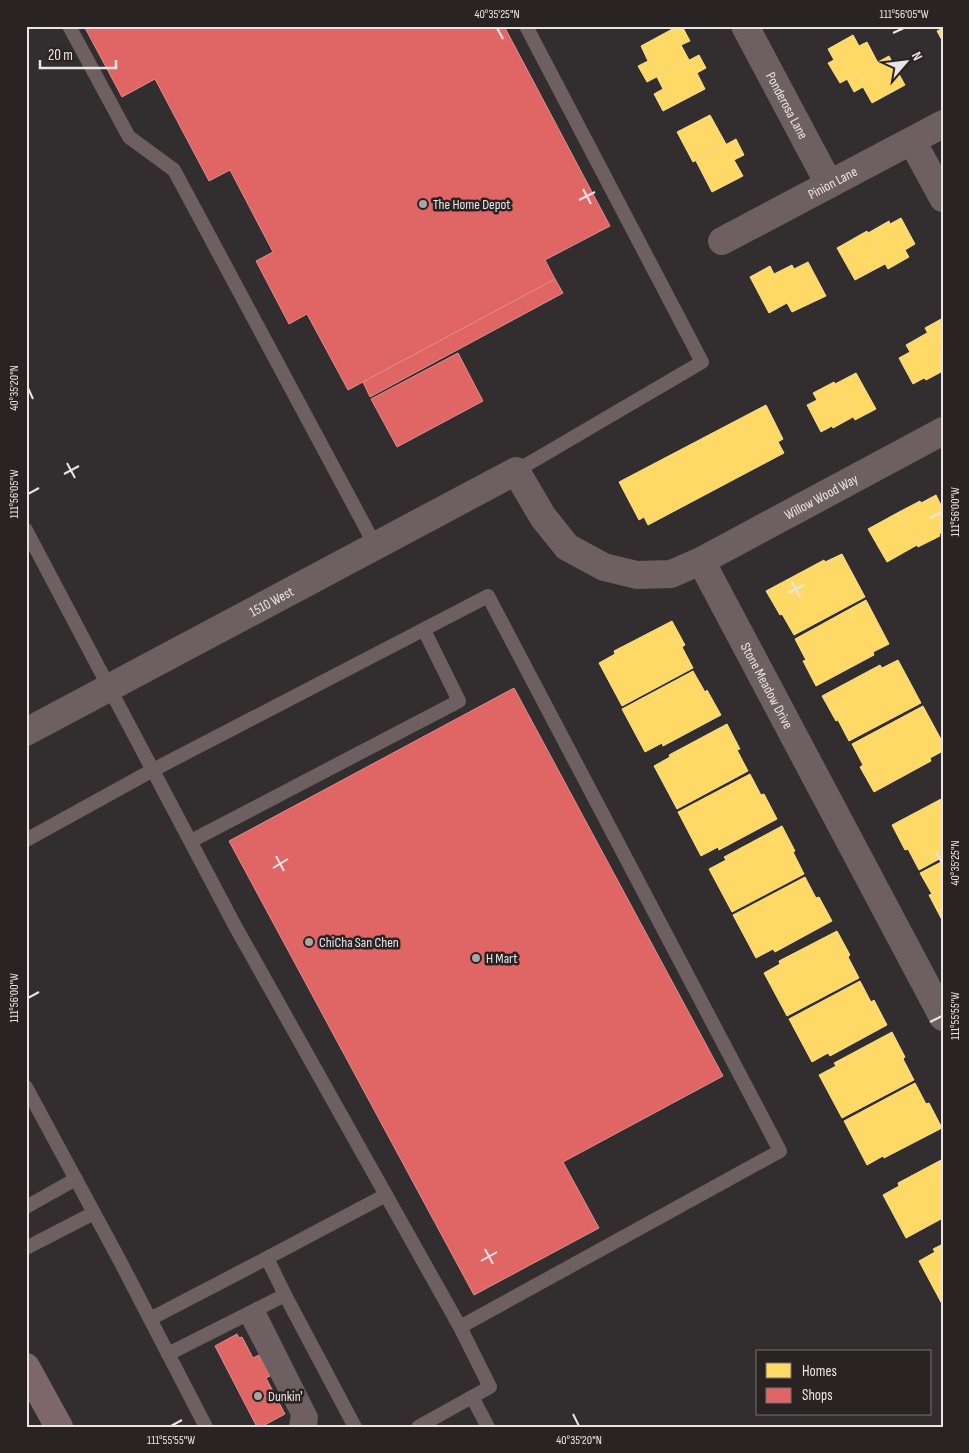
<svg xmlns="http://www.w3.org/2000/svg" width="969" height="1453" viewBox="0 0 969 1453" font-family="'Sofia Sans Condensed',sans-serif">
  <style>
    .homes { fill: #ffd966; stroke: #f8dd8c }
    .shops { fill: #e06666; stroke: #e38c8c }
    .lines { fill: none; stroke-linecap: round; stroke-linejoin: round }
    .service { stroke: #6e5f61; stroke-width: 14 }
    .minor { stroke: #6e5f61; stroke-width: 28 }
    .primary { stroke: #7d676b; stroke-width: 28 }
    .ticks { fill: none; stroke: #e9e5e6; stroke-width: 2 }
    .poi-dot { fill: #a9a5a6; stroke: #292324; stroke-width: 2 }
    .labels { text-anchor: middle; stroke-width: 5; stroke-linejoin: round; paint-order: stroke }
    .street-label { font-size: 14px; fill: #e9e5e6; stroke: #292324 }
    .poi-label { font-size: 14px; fill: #e9e5e6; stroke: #292324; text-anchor: start }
    .neatline { fill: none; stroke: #e9e5e6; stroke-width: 2 }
    .ticks-label { font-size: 12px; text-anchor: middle; fill: #e9e5e6 }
  </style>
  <rect width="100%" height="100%" fill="#322e2f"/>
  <g class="homes">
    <polygon points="678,26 682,26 690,41 681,45 689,60 647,82 638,66 648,61 641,46"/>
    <polygon points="943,28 943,42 937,31"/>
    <polygon points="853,35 859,46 867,42 878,63 840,83 828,63 834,60 828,49"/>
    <polygon points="699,55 706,68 697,73 705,89 663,111 654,94 663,89 657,77"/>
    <polygon points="889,56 905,85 872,103 863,87 854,92 847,79"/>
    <polygon points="710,115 726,144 693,162 677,132"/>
    <polygon points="736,139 744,155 734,160 743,176 712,192 696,161"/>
    <polygon points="901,218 915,244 905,250 909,257 888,269 868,233 889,221 890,224"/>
    <polygon points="867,231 885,264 855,280 837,248"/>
    <polygon points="808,262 826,296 792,312 787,303 769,313 750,277 770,266 774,274 792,265 794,269"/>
    <polygon points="943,318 943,357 941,358 925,328"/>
    <polygon points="927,333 943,361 943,371 926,380 924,378 913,384 899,358 910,352 906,345"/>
    <polygon points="856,373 876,409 855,420 835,384"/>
    <polygon points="834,382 853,417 833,428 832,426 821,432 807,405 817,400 813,393"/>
    <polygon points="766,405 783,439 778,442 784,453 648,525 644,517 639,520 619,482"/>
    <polygon points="936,495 943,509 943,532 939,534 940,536 918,547 899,512 920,501 921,503"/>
    <polygon points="899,512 917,545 887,562 868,529"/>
    <polygon points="842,554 865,597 794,635 782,614 780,615 766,591 824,560 825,562"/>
    <polygon points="866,600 889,644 873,652 874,655 816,686 803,661 806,660 795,639"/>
    <polygon points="672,621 685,645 682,647 693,668 622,706 599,663 615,654 614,651"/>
    <polygon points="898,660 921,703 849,741 838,720 836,721 822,696 880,665 882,668"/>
    <polygon points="693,671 705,692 707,690 721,715 663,746 662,743 645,752 622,709"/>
    <polygon points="923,706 943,743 943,751 930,758 931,761 874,792 860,767 863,765 852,744"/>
    <polygon points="727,724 740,749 737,750 748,771 677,809 654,766 670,757 669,755"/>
    <polygon points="750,774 761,795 764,794 777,819 719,850 718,847 701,856 678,812"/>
    <polygon points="943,798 943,857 919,870 908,849 905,850 892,825"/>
    <polygon points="782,826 795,851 793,852 804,874 732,912 709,869 726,860 724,857"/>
    <polygon points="943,861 943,920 942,920 929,895 932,894 920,873"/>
    <polygon points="805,877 816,898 819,897 832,921 775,952 773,949 756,958 733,915"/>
    <polygon points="837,931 850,955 848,957 859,978 787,1016 764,973 780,964 779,961"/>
    <polygon points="860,981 871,1002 874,1000 887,1025 830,1056 828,1053 812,1062 789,1019"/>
    <polygon points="892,1032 905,1057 903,1059 914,1080 842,1118 819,1075 836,1066 834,1063"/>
    <polygon points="915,1083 926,1104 929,1103 942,1128 884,1158 883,1156 867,1165 844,1121"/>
    <polygon points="943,1159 943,1218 906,1238 883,1195 899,1186 898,1183"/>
    <polygon points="943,1244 943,1303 942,1304 919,1261 935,1252 933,1249"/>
  </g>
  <g class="shops">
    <polygon points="84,26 504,26 610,226 545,260 555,279 348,390 307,314 289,324 256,261 273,252 230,170 209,181 155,79 122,97"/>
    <polygon points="555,279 563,293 370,397 363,382"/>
    <polygon points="458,353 483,401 397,447 371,399"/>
    <polygon points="514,688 723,1076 563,1162 599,1228 474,1295 229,841"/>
    <polygon points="237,1334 239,1338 242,1337 253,1358 259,1355 270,1376 266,1378 285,1414 261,1427 257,1427 215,1346"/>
  </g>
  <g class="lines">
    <g class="service">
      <polyline points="69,26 129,137 174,170 375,545"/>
      <polyline points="516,471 702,362 526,26"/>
      <polyline points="26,530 234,924 460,1327 490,1387 418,1427"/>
      <polyline points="26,840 153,770 488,596 780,1151 460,1327"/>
      <polyline points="191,841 459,701 424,630"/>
      <polyline points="26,1087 120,1261 206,1427"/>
      <polyline points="26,1207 76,1179"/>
      <polyline points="26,1248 94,1213"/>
      <polyline points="267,1258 386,1195"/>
      <polyline points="257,1309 311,1417 310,1427"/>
      <polyline points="246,1315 298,1414 296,1427"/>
      <polyline points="150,1319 267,1258 285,1295"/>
      <polyline points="168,1354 285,1295 355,1427"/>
      <polyline points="472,1397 488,1427"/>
    </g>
    <g class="minor">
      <path id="s1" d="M745,26L829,184"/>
      <polyline points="912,141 943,198"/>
      <path id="s2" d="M722,241L943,124"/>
      <path id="s3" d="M701,561L943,1017"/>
      <path id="s4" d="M26,732L516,471L543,517L567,547L604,567L637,575L671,574L701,561L943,431"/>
    </g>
    <polyline class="primary" points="26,1367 59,1427"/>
  </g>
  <path class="ticks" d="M497,28L503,39M893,33L904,28M583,189L591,204M579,200L595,192M28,388L33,399M67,463L75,478M64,474L79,466M28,494L39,488M930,518L942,512M792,582L800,597M788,593L804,585M936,852L942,863M276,856L284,871M273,868L288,859M28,998L39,992M930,1022L942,1016M485,1249L493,1264M481,1261L497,1252M573,1414L579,1426M171,1426L182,1420"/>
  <g class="poi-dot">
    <circle cx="423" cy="204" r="5"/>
    <circle cx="309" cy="942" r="5"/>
    <circle cx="476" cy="958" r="5"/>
    <circle cx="258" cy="1396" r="5"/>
  </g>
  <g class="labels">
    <g class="street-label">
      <text dy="5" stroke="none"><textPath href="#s1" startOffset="90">Ponderosa Lane</textPath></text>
      <text dy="5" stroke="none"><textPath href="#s2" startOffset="125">Pinion Lane</textPath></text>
      <text dy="5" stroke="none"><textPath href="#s4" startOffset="926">Willow Wood Way</textPath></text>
      <text dy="5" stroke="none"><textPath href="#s4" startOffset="278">1510 West</textPath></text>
      <text dy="5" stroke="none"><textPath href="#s3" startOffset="141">Stone Meadow Drive</textPath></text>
    </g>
    <g class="poi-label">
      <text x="433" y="209">The Home Depot</text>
      <text x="319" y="947">ChiCha San Chen</text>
      <text x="486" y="963">H Mart</text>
      <text x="268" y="1401">Dunkin'</text>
    </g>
  </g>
  <rect width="969" height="1453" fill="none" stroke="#292324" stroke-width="55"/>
  <rect x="756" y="1350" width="175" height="65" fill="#292324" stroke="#767172"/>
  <rect x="766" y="1363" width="25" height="15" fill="#ffd966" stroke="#767172"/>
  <text x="802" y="1376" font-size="15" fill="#e9e5e6">Homes</text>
  <rect x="766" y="1388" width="25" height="15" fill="#e06666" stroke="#767172"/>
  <text x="802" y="1400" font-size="15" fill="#e9e5e6">Shops</text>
  <g transform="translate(906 62) rotate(62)" stroke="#292324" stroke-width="4" paint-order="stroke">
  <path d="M0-4L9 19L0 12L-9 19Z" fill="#e9e5e6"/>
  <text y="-8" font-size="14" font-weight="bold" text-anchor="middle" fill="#e9e5e6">N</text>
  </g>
  <path d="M40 60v8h76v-8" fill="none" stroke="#e9e5e6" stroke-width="2.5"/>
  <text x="48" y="60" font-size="15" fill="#e9e5e6" stroke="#292324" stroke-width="4" paint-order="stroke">20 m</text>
  <rect x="28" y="28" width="914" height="1398" class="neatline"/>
  <g class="ticks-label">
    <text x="497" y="18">40°35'25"N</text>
    <text x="904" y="18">111°56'05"W</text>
    <text transform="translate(14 388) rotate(-90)" y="4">40°35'20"N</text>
    <text transform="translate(14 494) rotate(-90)" y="4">111°56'05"W</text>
    <text transform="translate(955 512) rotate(-90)" y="4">111°56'00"W</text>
    <text transform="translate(955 863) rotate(-90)" y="4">40°35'25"N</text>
    <text transform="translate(14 998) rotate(-90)" y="4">111°56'00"W</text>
    <text transform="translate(955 1016) rotate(-90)" y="4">111°55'55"W</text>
    <text x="171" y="1444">111°55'55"W</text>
    <text x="579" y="1444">40°35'20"N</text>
  </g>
</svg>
